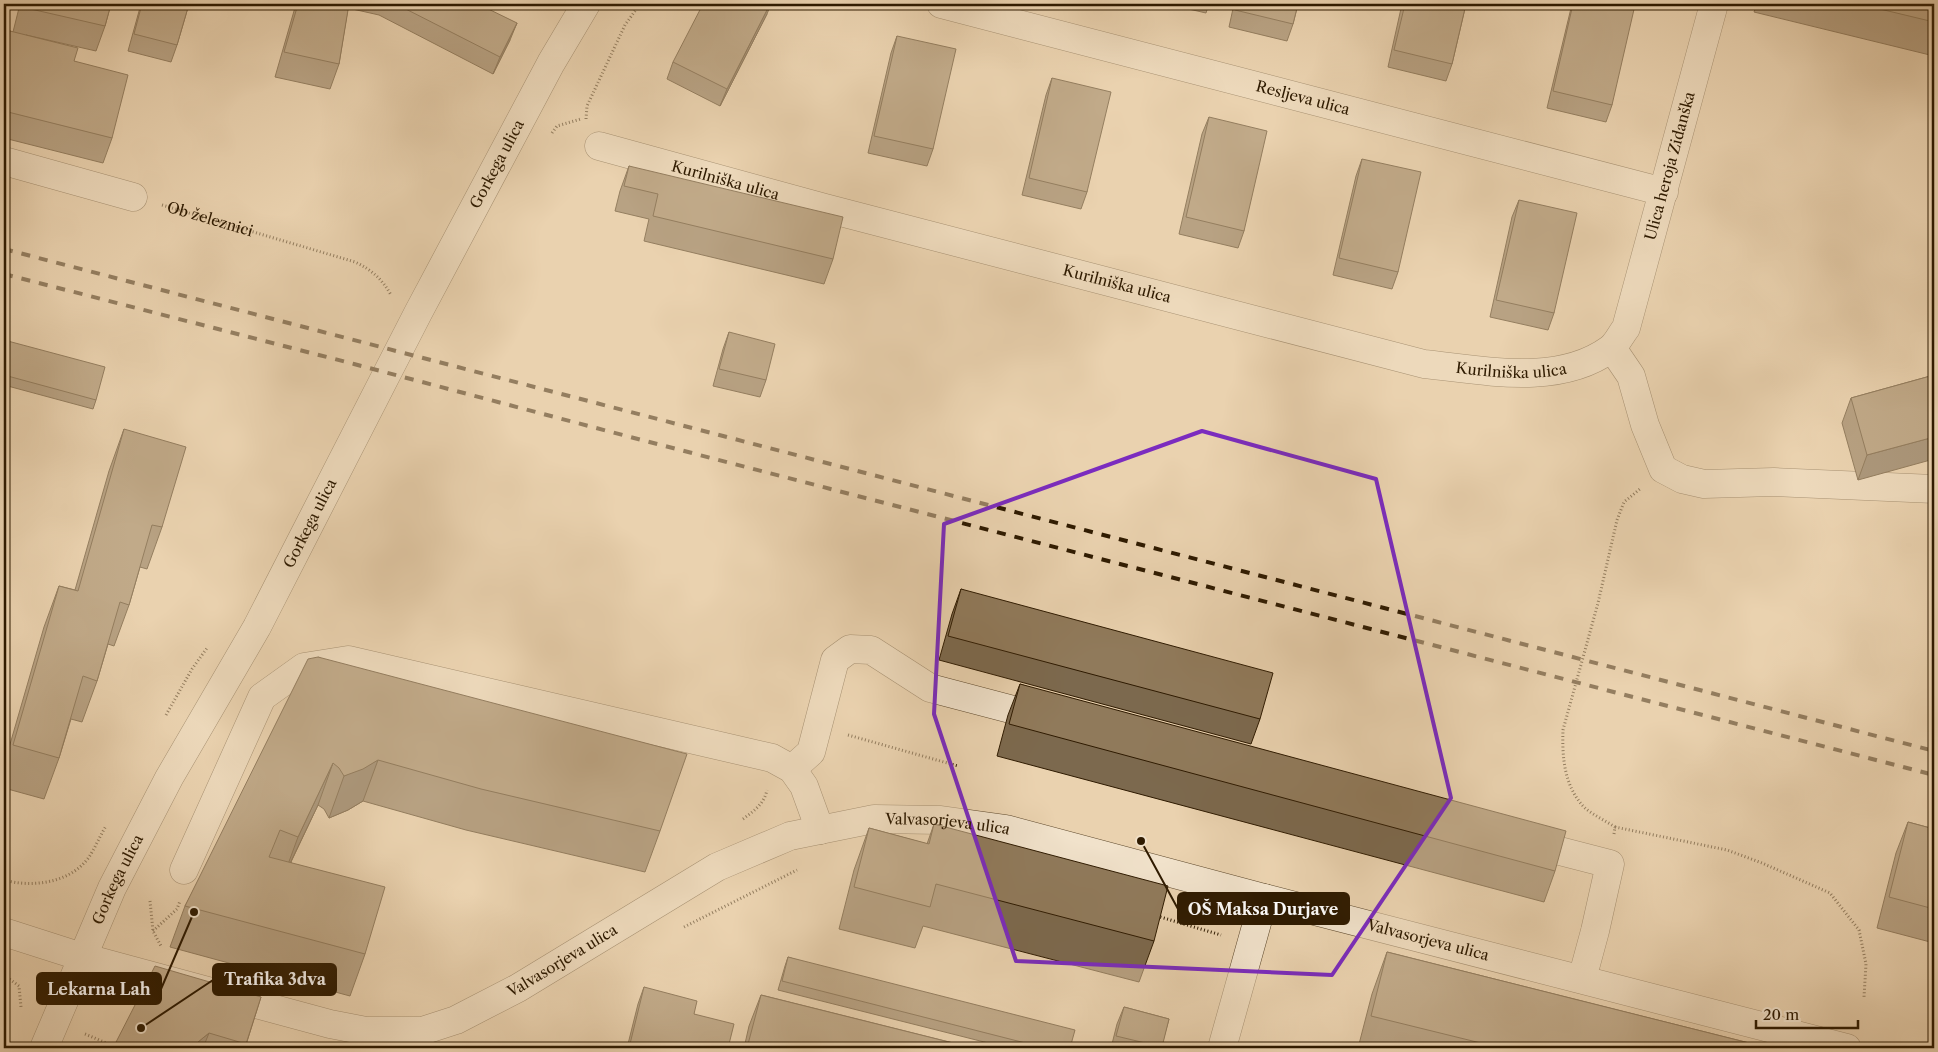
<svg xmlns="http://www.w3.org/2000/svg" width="1938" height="1052" viewBox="0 0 1938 1052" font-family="'Libre Caslon Text',serif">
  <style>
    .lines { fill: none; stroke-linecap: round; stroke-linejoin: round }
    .minor-casing { stroke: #5d482c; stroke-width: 29 }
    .path { stroke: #2e1a00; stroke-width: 3; stroke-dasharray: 1 2.5; stroke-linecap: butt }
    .minor { stroke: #f1e2cb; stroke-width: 28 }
    .rail { stroke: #2e1a00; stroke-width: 4; stroke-dasharray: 9 9; stroke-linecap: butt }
    .wall { fill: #7c694e; stroke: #2e1a00 }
    .shaded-wall { fill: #655540; stroke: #2e1a00 }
    .building { fill: #907a5b; stroke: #2e1a00 }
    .marked { fill: none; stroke: #7b2cbf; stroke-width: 4; stroke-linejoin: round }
    .labels { text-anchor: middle; stroke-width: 4; stroke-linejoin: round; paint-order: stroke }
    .street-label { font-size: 15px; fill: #2e1a00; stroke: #f1e2cb }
    .leader { fill: none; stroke: #2e1a00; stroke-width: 2 }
    .callout-dot { fill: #2e1a00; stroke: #f1e2cb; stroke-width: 2 }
    .callout { fill: #2e1a00; stroke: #2e1a00; stroke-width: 2 }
    .callout-label { font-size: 16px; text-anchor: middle; font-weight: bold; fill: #fff }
  </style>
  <rect width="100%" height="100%" fill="#ead2af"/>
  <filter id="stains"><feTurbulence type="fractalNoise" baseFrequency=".004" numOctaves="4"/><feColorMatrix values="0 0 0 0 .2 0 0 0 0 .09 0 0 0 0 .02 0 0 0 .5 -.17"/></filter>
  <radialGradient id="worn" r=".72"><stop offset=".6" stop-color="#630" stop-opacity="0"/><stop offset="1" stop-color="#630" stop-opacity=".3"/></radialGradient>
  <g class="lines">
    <g class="minor-casing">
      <g id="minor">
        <path id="s2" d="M941,4L1664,192"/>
        <path id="s3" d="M599,146L825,208L1424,364C1483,370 1558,387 1610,349C1617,344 1621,334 1626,328L1714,4"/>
        <polyline points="4,161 133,197"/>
        <polyline points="1612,348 1631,376 1645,425 1663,469 1682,479 1704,484 1774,482 1934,489"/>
        <polyline points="792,769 811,752 835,660 850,649 871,650 930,688 1048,719"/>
        <polyline points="1525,842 1610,864 1595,931 1582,979"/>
        <polyline points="184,870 262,697 304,667 348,660 772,758 792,769 804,786 820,830"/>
        <path id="s4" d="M4,932L82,957L330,1024L366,1031H422L456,1020L518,988L717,867L790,836L874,819L941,820L1006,829L1264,898L1847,1048"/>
        <path id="s5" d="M44,1048L112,888L169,778L257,627L418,313L551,63L586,4"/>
        <polyline points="1222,1048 1264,898"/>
      </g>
    </g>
    <g class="path">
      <polyline points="586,119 587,106 625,25 640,4"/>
      <polyline points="552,133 557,126 581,119"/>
      <path id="s1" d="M162,205L355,262C372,270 382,279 391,295"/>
      <polyline points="166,715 192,669 207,648"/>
      <polyline points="848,735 958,766"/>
      <path d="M743,819C754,811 764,804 767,790"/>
      <polyline points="1615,827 1727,850 1762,863 1830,893 1859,930 1866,964 1864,997"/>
      <path d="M1614,834L1615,827C1606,821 1593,815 1585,808C1564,787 1562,757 1563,730L1598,603L1617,520L1624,502L1640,489"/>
      <path d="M4,880C32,888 71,883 89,857C95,848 100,836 106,826"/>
      <polyline points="150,901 153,931 161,946"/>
      <polyline points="1157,916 1221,935"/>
      <polyline points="684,927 797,870"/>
      <polyline points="153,931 177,909 180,901"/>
      <polyline points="4,975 19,986 21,1007"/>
      <polyline points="85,1034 111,1045 110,1048"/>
    </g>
    <use href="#minor" class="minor"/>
    <g class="rail">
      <polyline points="4,249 1934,751"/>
      <polyline points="4,274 354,364 634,438 1934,775"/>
    </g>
  </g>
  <g class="wall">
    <polygon points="20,4 111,4 105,26 96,51 26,35 74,61 112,138 103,163 4,138 4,49 10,31 13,32"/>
    <polygon points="141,4 189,4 177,45 171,62 128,51"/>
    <polygon points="296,4 478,4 510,40 493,74 379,15 348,8 339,64 330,89 275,77"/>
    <polygon points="1167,4 1209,4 1206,13"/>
    <polygon points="1234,4 1298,4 1293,24 1287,41 1229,27"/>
    <polygon points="1402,4 1466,4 1452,64 1446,81 1388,67"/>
    <polygon points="1572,4 1573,4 1612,105 1606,122 1547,108"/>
    <polygon points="1757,4 1934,4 1934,56 1754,12"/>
    <polygon points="767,14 720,106 667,79 673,62"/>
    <polygon points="897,36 933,149 927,166 868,153 891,53"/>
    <polygon points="1052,78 1087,192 1081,209 1022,195 1046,95"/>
    <polygon points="1209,117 1244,231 1238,248 1179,234 1202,134"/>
    <polygon points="1362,159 1398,272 1392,289 1333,275 1356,176"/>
    <polygon points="629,166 833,259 824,284 644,241 649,219 615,211 620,191"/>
    <polygon points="1519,200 1554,313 1548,330 1490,317 1512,217"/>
    <polygon points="729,332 766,380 760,397 713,386 723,349"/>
    <polygon points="4,340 96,400 93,409 4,385"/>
    <polygon points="1934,375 1858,480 1842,423 1851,398"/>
    <polygon points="124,429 162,527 147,569 140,567 129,605 114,646 108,644 97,681 82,722 71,719 59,758 44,799 4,788 4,765 44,627 59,586 75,590 109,471"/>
    <polygon points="961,589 1260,719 1251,744 939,660 952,614"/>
    <polygon points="318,657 660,831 645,872 466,830 363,801 348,810 329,818 324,809 318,805 291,862 365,954 350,996 170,947 185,906"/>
    <polygon points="1020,684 1555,871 1544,902 997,756 1008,715"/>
    <polygon points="1908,822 1934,829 1934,943 1877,928 1896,853"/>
    <polygon points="934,824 1154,941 1139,982 923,926 915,948 839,929 854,870 869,828 927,844"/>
    <polygon points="1387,952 1769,1048 1358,1048 1372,994"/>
    <polygon points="788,957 1070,1048 1008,1048 778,990 785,966"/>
    <polygon points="644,987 694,1014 728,1048 627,1048 638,1004"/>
    <polygon points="761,995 973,1048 744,1048 749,1026"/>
    <polygon points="261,997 245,1048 113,1048"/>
    <polygon points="1124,1007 1169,1019 1161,1048 1111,1048 1117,1024"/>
  </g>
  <g class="shaded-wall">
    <polygon points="770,4 771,4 767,14 720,106 727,89"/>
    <polygon points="517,23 510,40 493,74 500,57"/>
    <polygon points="1934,437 1934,459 1858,480 1867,455"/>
    <polygon points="378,760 363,801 348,810 329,818 344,776"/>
    <polygon points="333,763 318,805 283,878 298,837"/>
    <polygon points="209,1033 203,1048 195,1048 198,1042"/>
  </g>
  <g class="building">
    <polygon points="23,4 111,4 105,26 22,7"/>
    <polygon points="142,4 189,4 177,45 134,34"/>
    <polygon points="298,4 349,4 339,64 284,52"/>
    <polygon points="396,4 478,4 517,23 500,57"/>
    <polygon points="703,4 770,4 727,89 673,62"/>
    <polygon points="1236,4 1298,4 1293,24 1235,10"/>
    <polygon points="1405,4 1466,4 1452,64 1394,50"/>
    <polygon points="1573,4 1631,4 1635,5 1612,105 1553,91"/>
    <polygon points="1859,4 1934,4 1934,22"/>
    <polygon points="10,31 78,48 74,61 128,75 112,138 4,111 4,57"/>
    <polygon points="897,36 956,49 933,149 874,136"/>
    <polygon points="1052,78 1111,92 1087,192 1029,178"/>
    <polygon points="1209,117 1267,131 1244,231 1186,217"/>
    <polygon points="1362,159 1421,172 1398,272 1339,258"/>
    <polygon points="629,166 843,217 833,259 653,216 658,194 624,186"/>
    <polygon points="1519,200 1577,213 1554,313 1496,300"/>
    <polygon points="729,332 775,344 766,380 719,369"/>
    <polygon points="4,340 105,367 96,400 4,375"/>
    <polygon points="1934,375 1934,437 1867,455 1851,398"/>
    <polygon points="124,429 186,447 162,527 152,525 129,605 120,602 97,681 83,676 59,758 13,745 59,586 78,591"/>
    <polygon points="961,589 1273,673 1260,719 948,636"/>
    <polygon points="318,657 687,754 660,831 481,789 378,760 363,769 344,776 339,768 333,763 298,837 280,830 269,857 385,887 365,954 185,906 308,659"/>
    <polygon points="1020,684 1566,831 1555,871 1009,724"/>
    <polygon points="1908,822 1934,829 1934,909 1889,897"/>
    <polygon points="934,824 1168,886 1154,941 936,884 930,907 854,887 869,828 929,844"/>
    <polygon points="1387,952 1769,1048 1501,1048 1371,1016"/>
    <polygon points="4,955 7,956 4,967"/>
    <polygon points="788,957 1075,1030 1070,1048 1045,1048 782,981"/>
    <polygon points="155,966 261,997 246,1044 209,1033 198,1042 195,1048 113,1048"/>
    <polygon points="644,987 697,1001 694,1014 734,1024 728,1048 629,1048"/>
    <polygon points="761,995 973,1048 747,1048"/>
    <polygon points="1124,1007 1169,1019 1162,1047 1116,1036"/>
  </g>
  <path d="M0 0H1938V1052H0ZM1202,431L1376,479L1451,798L1332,975L1016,961L934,714L944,524Z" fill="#ead2af" fill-opacity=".55" fill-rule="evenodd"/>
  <path class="marked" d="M1202,431L1376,479L1451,798L1332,975L1016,961L934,714L944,524Z"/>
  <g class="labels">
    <g class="street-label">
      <text dy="5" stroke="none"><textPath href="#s2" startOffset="374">Resljeva ulica</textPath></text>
      <text dy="5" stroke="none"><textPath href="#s5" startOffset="994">Gorkega ulica</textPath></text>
      <text dy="5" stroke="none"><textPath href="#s3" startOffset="1239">Ulica heroja Zidanška</textPath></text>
      <text dy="5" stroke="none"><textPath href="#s3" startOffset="131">Kurilniška ulica</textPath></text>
      <text dy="5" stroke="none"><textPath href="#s1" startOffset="50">Ob železnici</textPath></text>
      <text dy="5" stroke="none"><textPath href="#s3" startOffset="536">Kurilniška ulica</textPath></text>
      <text dy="5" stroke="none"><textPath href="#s3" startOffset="941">Kurilniška ulica</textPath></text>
      <text dy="5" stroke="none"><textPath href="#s5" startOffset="589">Gorkega ulica</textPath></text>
      <text dy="5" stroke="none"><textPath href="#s4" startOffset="1009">Valvasorjeva ulica</textPath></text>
      <text dy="5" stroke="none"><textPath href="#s5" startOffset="184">Gorkega ulica</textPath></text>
      <text dy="5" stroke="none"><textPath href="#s4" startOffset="1504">Valvasorjeva ulica</textPath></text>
      <text dy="5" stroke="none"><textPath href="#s4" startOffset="589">Valvasorjeva ulica</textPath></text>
    </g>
  </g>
  <path class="leader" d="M1141 841L1178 909M141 1028L213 980M194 912L161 989"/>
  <g class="callout-dot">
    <circle cx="1141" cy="841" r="5"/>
    <circle cx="141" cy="1028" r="5"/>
    <circle cx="194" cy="912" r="5"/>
  </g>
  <g class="callout">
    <rect x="1178" y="893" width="171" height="31" rx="5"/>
    <rect x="213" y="964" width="123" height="31" rx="5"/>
    <rect x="37" y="973" width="124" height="31" rx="5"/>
  </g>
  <g class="callout-label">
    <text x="1263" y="915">OŠ Maksa Durjave</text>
    <text x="275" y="985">Trafika 3dva</text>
    <text x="99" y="995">Lekarna Lah</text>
  </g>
  <rect width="1938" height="1052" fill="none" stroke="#ead2af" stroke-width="20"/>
  <rect x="5" y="5" width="1928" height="1042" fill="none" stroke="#2e1a00" stroke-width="2.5"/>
  <rect x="10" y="10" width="1918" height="1032" fill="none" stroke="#2e1a00"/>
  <path d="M1756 1020v8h102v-8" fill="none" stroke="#2e1a00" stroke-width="2.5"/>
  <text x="1763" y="1020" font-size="15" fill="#2e1a00" stroke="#f1e2cb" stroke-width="4" paint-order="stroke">20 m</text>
  <rect width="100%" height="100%" filter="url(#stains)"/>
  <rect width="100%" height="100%" fill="url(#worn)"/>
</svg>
